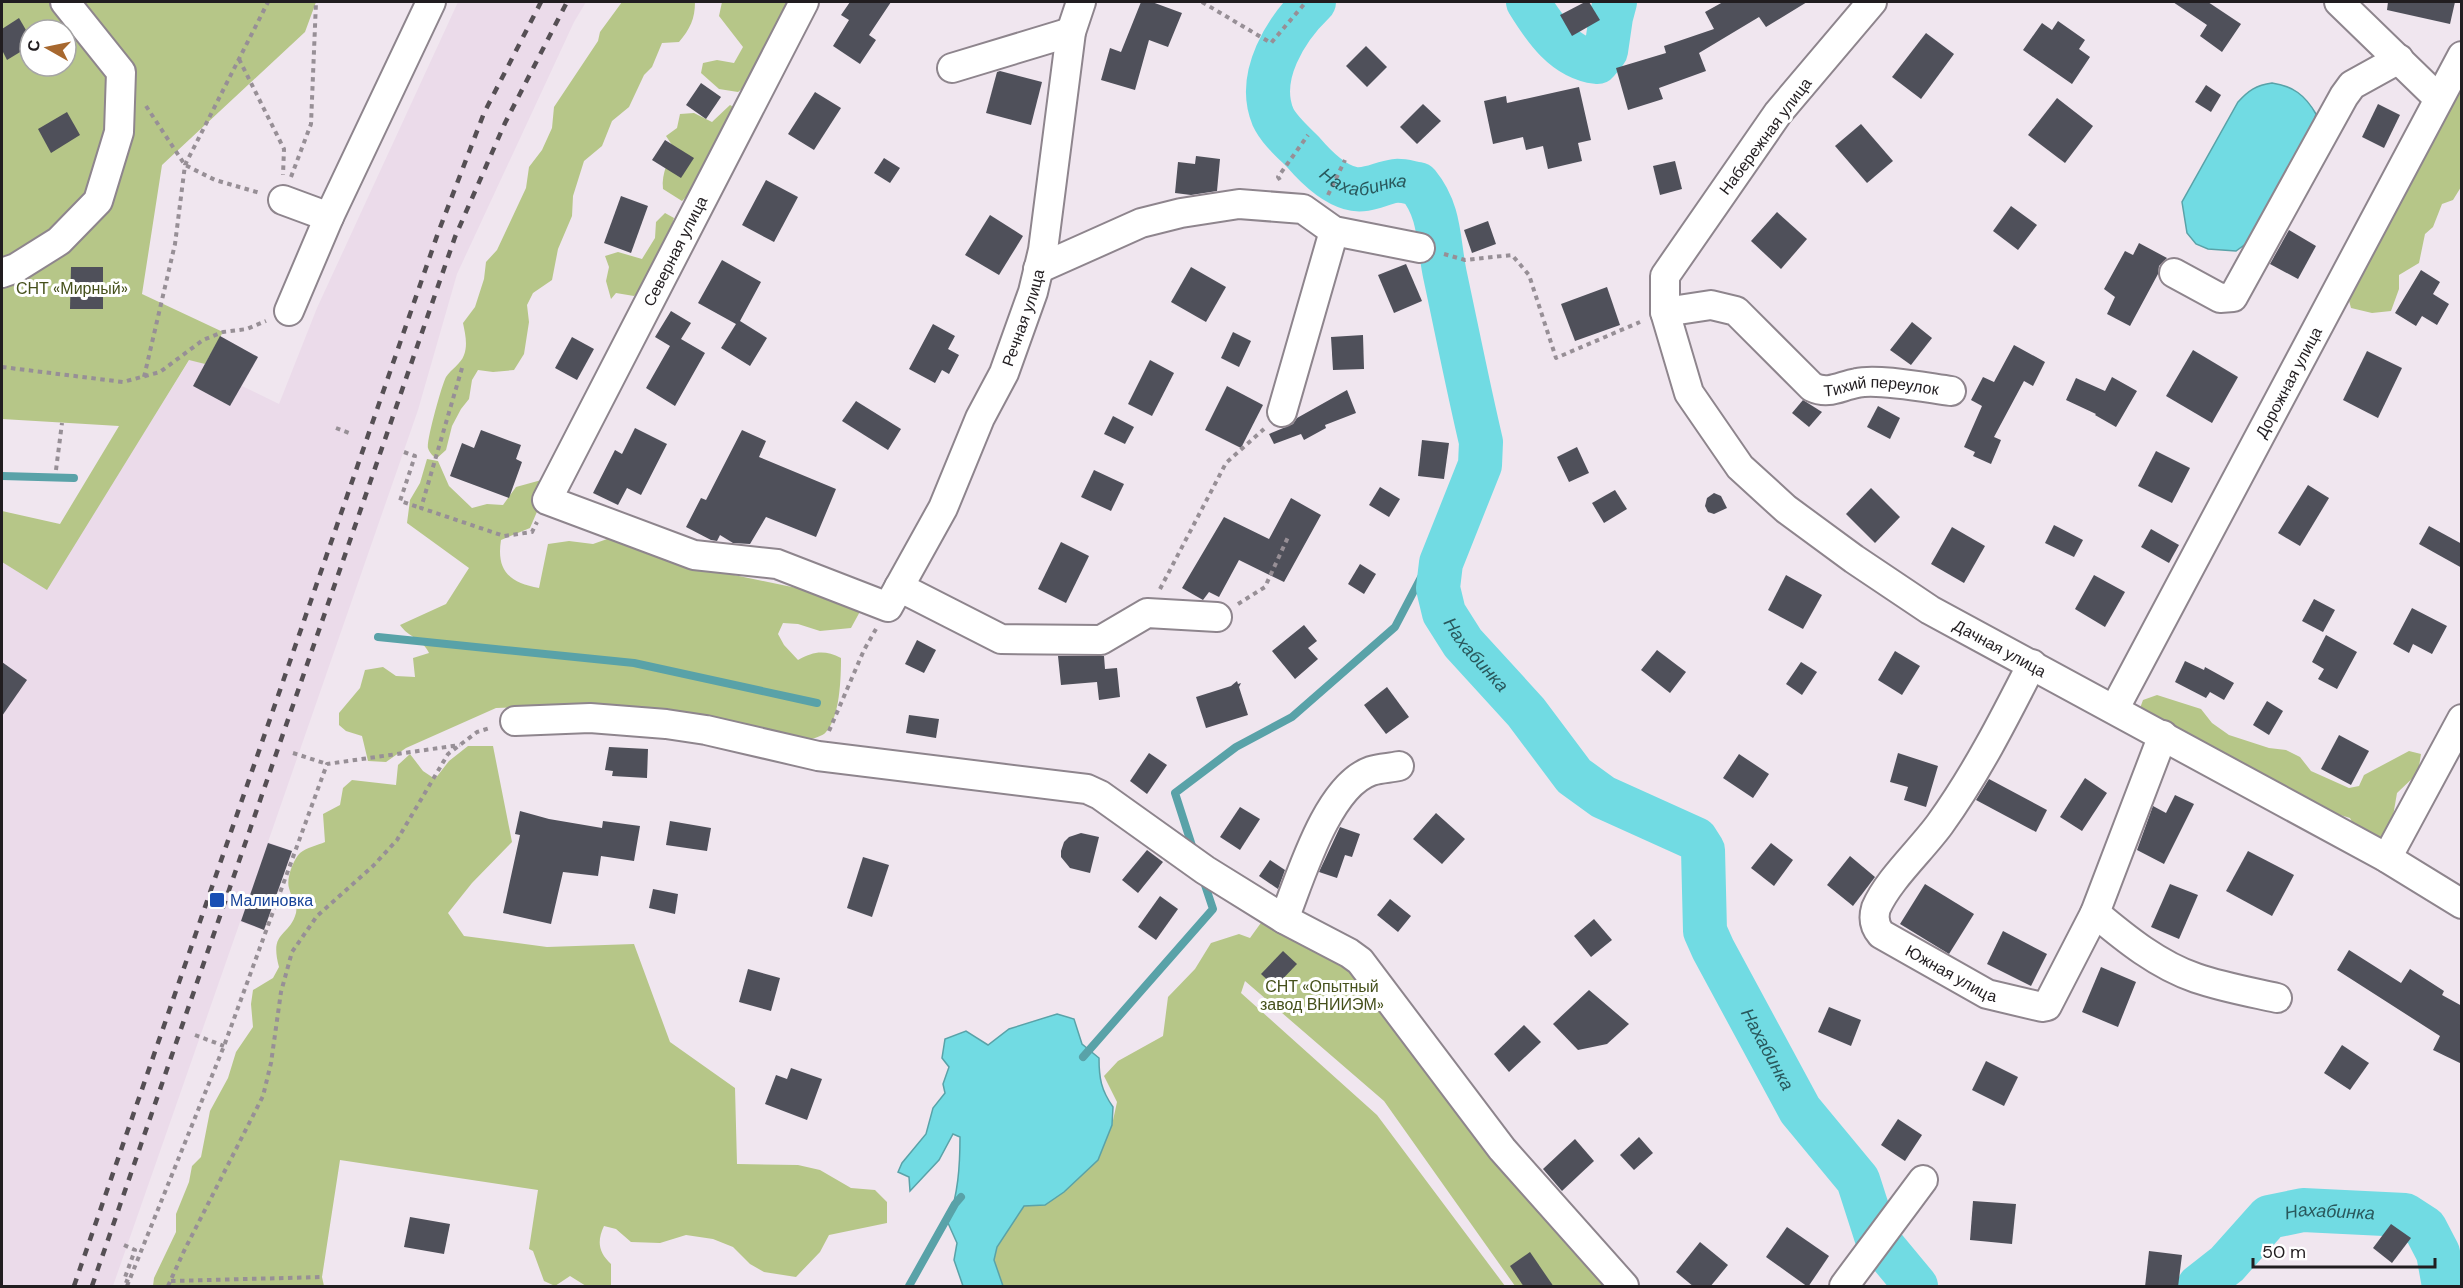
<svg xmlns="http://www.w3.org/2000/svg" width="2463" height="1288" viewBox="0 0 2463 1288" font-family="'DM Sans',sans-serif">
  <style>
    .built { fill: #ebdbea }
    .green { fill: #b6c688; fill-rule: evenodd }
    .water { fill: #71dbe3; stroke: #59a2a8; stroke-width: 1.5 }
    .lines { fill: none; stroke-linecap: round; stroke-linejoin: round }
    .stream { stroke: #59a2a8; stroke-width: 8 }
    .river { stroke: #71dbe3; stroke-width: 44 }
    .building { fill: #4f505a }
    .minor-casing { stroke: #8e858d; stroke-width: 32 }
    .path { stroke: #978f96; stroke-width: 4; stroke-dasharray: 4.5 4.5; stroke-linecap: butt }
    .minor { stroke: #fff; stroke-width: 28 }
    .rail { stroke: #554f54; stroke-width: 4.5; stroke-dasharray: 8 8; stroke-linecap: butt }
    .transit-dot { fill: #1a4fb4; stroke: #fff; stroke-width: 2 }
    .labels { text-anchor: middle; stroke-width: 6; stroke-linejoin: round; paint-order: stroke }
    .street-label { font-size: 16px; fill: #211d20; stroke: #fff }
    .park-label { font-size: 16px; fill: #45501b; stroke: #fff }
    .transit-label { font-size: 16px; fill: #164399; stroke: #fff; text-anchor: start }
    .water-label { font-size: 18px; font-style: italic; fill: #29585c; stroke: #fff }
  </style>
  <rect width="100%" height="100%" fill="#f0e6ef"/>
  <polygon class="built" points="458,2 586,2 574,22 457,274 418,410 268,842 292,851 264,930 240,922 113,1286 2,1286 2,562 46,589 190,359 205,364 220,336 258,357 242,386 279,404 317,308"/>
  <g class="green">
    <path d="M2,2H316L305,32L162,165L142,294L223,332L205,364L189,360L47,590L2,562V511L60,524L119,426L2,419ZM30,30H66V66H30Z"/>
    <path d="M622,2H695C695,19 690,29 679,42L662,43L652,67L644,75L629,107L612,121L602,146L584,161L573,196L572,216L558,249L552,280L533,293L527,305L529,322L524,354L514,370L493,372L478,370L472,380L469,399L461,409L452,426L446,450L436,459C433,456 429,452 428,448C426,442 442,384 446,377C451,369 461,364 464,355C468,345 465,333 463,323L475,307L484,279L486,262L497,250L526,188L529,167L542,150L552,128L554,107L598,41L600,32Z"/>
    <polygon points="722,2 802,2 757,77 738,92 719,89 701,73 703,63 717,60 734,63 743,47 719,16"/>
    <polygon points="2461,87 2461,187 2453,200 2442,204 2433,227 2425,234 2419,263 2399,275 2399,289 2391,311 2372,313 2351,308 2347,293"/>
    <path d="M730,105L737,109L699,173L692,191L682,201L663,189C661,172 670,161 672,145L666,136L677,128L680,114L694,113L712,122Z"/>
    <path d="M665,213L674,218C666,243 656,280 634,296L616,293L611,299L606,281L609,267L605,256L618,252L642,259L655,238L656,222Z"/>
    <path d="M427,459L438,461L449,486L472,508L487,504L503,505L516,487L545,479L539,507L530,528L501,540C496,571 510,583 539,588L548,544L569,541L593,544L610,538L710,570L811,591L863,606L851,628L820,631L798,624L783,623L778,634L784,645L798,660C814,651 825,650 841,658C841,678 840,717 826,732C823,736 814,738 809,740L544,706L496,708L406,748L386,762L368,761L362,736L346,731L339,725V713L360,688L365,670L383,667L396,676L415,677L413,658L429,653C422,638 409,638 400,625L446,604L469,568L407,523L410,500L420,483Z"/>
    <polygon points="2157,695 2201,709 2212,723 2229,735 2269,748 2286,750 2300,757 2311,771 2349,788 2359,786 2364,775 2409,751 2421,754 2418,773 2397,793 2391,828 2378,839 2358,834 2350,818 2327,811 2139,711 2143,700"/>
    <path d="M468,746H493L512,842L472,883L448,913L464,936L547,947L634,944L670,1042L735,1088L737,1164L798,1165L820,1170L851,1188L875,1190L887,1202V1223L829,1235L820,1252L796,1277L764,1272L750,1264L733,1247L713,1239L686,1235L660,1243L631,1242L616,1229L604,1226C597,1241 598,1252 611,1264V1286H586L570,1276L555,1286L544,1281L533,1251L529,1249L538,1190L340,1160L322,1277L324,1286H153L154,1278L176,1232V1214L189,1182L192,1166L201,1157L210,1111L228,1078L236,1052L253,1027L251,1004L253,990L273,978L279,967C269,930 289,938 296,913C298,902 291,898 289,888C286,879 293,860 300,853C306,848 318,845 325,842L323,814L340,805L343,788L352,780L396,785L398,765L410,754L423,771L435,779L449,761Z"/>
    <polygon points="1263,920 1348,964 1611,1286 1515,1286 1384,1101 1245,981 1241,993 1377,1115 1505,1286 1003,1286 994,1260 997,1247 1024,1206 1098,1160 1112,1125 1117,1102 1104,1076 1118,1061 1163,1036 1168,997 1195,969 1211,943 1239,934 1250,938"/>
  </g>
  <g class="water">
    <path d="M2272,83C2293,86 2305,95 2316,114L2312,128L2247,243L2236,251L2208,249L2196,244L2187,233L2182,202L2238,102C2248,91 2256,85 2272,83Z"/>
    <path d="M1057,1014L1074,1019L1082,1044L1099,1058C1099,1078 1101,1090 1113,1107L1112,1125L1098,1160L1064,1192L1045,1205L1024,1206L997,1247L994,1260L1003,1286H963L954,1260L957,1243L948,1223C958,1194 960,1167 960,1137L953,1134L939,1160L910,1191L909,1177L898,1172L902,1163L926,1134L933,1108L945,1093L943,1084L949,1067L942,1058L945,1039L966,1031L988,1045L1009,1029Z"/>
  </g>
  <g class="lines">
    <g class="stream">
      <polyline points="2,476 74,478"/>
      <polyline points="378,637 634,663 817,703"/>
      <polyline points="1194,852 1175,793 1236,747 1292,717 1395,627 1480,465"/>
      <polyline points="1083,1057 1213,909 1203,879"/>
      <polyline points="909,1286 955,1204 961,1197"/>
    </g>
    <g class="river">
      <path id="s1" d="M1314,2C1286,29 1256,76 1273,117C1279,130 1293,142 1303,152C1315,166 1332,183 1350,188C1366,193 1380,183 1395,181C1402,180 1411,183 1418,184C1441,212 1438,242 1445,275C1457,331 1468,387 1481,442L1480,465L1441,563L1438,588L1444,613L1463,643L1526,712L1574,776L1603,797L1696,839L1703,850L1705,931L1713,949L1800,1110L1858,1180L1877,1239L1916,1286"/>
      <path d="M1528,2C1544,28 1564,58 1597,62L1606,51L1611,17L1615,2"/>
      <path id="s2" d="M2199,1286L2227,1264L2269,1217L2303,1210L2405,1215L2425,1228L2438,1253L2444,1286"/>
    </g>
  </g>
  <g class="building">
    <polygon points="850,2 891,2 869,35 876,40 860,64 833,46 849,20 841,15"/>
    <polygon points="1141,2 1152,2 1182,13 1168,47 1149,40 1135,90 1101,80 1110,48 1121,52"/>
    <polygon points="1585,2 1589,2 1600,20 1572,36 1560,15"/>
    <polygon points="1723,2 1807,2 1766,27 1759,17 1699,53 1706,71 1659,88 1663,99 1628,110 1616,68 1666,53 1664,46 1714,29 1705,12"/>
    <polygon points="2173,2 2208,2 2241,24 2222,52 2200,36 2207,25"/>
    <polygon points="2388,2 2455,2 2450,24 2387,10"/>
    <polygon points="19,18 30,37 30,46 7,60 2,50 2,29"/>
    <polygon points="2058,21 2085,40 2079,49 2090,57 2072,84 2023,50 2042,23 2052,30"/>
    <polygon points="1926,33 1954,54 1921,99 1892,77"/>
    <polygon points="1366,46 1387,67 1367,87 1346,66"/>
    <polygon points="1000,71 1042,82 1031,125 986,113 997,72"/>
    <polygon points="701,83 721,97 706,119 686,105"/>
    <polygon points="2206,85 2221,95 2211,112 2195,102"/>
    <polygon points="1579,87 1591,140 1578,143 1582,161 1548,169 1543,146 1526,150 1523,137 1493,144 1484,101 1506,96 1507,103"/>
    <polygon points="815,92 841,108 814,150 788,134"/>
    <polygon points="2057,98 2093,126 2065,163 2028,135"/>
    <polygon points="1423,104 1441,121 1417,144 1400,127"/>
    <polygon points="2378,104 2400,115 2384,148 2362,137"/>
    <polygon points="67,112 80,135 51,153 38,129"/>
    <polygon points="1861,124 1893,161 1867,183 1835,146"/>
    <polygon points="665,140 694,158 681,178 652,160"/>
    <polygon points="1196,156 1220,159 1217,191 1191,195 1175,193 1178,162 1195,164"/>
    <polygon points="884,158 900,168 890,183 874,173"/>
    <polygon points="1675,161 1682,189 1660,195 1653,166"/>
    <polygon points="766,180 798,197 774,242 742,225"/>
    <polygon points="621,196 648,206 631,253 604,243"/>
    <polygon points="2011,206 2037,225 2018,250 1993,231"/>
    <polygon points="1777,212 1807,239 1781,269 1751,241"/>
    <polygon points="990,215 1023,236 999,275 965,255"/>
    <polygon points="1488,221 1496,244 1472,253 1464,230"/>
    <polygon points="2289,230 2316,246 2298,279 2270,264"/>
    <polygon points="2139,243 2167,258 2159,266 2158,274 2130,326 2107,314 2115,297 2104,289 2125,251 2133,255"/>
    <polygon points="722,260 761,282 740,321 767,338 750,366 721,348 736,324 698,303"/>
    <polygon points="1406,264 1422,301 1394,313 1378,275"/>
    <polygon points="71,267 103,267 103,309 70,309"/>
    <polygon points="1191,267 1226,287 1206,322 1171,302"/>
    <polygon points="2421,270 2440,282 2433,294 2449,304 2437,325 2422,316 2416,326 2395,313"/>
    <polygon points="1607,287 1620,325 1575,341 1561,304"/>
    <polygon points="671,311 691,323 681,339 705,353 675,406 646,388 670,346 655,337"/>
    <polygon points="1912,322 1932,338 1911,365 1890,350"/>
    <polygon points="933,324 955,336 948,349 959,355 949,374 942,370 935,383 909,369"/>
    <polygon points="1233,332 1251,341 1239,367 1221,358"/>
    <polygon points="1363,335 1364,369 1333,370 1331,337"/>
    <polygon points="220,336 258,357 230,406 193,386"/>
    <polygon points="572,337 594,349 577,380 555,368"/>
    <polygon points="2014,345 2045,362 2033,386 2024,381 1994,437 2001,440 1991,464 1973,456 1975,452 1964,447 1982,406 1971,400 1983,377 1994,382"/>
    <polygon points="2193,350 2238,377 2212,423 2166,396"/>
    <polygon points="2367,351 2402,368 2378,418 2343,400"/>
    <polygon points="1150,360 1174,373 1152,416 1128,404"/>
    <polygon points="2112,377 2137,391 2116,427 2095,415 2096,414 2066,400 2076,378 2105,391"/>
    <polygon points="1227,386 1263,405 1241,448 1205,430"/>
    <polygon points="1347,390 1356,413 1325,425 1326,428 1304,440 1301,434 1274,444 1269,434 1293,424 1297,418"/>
    <polygon points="1803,400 1822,412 1809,427 1792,413"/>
    <polygon points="856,401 901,429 888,450 842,421"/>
    <polygon points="1878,406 1900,418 1890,439 1867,427"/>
    <polygon points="1113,416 1134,427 1125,444 1104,434"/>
    <polygon points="635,428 667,444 641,495 627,488 618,505 593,493 615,450 622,454"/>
    <polygon points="481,430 521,445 516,459 522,462 509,498 450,476 462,443 474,448"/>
    <polygon points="742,430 766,441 759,457 836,489 816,537 766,517 750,544 733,543 720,535 717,541 711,540 686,527 701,498 706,500"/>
    <polygon points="1422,440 1449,443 1444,479 1418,476"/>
    <polygon points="1577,447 1589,473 1569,482 1557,457"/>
    <polygon points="2156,451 2190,468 2172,503 2138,486"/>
    <polygon points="1094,470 1124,484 1111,511 1081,497"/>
    <polygon points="2308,485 2329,498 2300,546 2278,533"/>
    <polygon points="1380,487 1400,499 1389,517 1369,505"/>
    <polygon points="1871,488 1900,517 1875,543 1846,514"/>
    <polygon points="1615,490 1627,509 1604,523 1592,503"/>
    <polygon points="1714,493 1721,496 1727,508 1714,514 1708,512 1705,506 1707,498"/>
    <polygon points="1291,498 1321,515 1284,582 1239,560 1219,597 1209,592 1203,600 1182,588 1224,517 1269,539"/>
    <polygon points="2054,525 2083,540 2074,557 2045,543"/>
    <polygon points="2429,526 2462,544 2462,568 2419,544"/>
    <polygon points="1952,527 1985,546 1964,583 1931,564"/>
    <polygon points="2151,529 2179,545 2169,563 2141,547"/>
    <polygon points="1061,542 1089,556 1066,603 1038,589"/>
    <polygon points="1360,564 1376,574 1364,594 1348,584"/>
    <polygon points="1786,575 1822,595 1803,629 1768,610"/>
    <polygon points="2094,575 2125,592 2105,627 2075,609"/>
    <polygon points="2314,599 2335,610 2323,632 2302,621"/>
    <polygon points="2412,608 2447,626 2432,654 2413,644 2409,653 2393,644"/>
    <polygon points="1304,625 1317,641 1308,648 1318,659 1295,679 1272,651"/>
    <polygon points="2326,635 2357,652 2337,689 2318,679 2324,669 2312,662"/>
    <polygon points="917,640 936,650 924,673 905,664"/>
    <polygon points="1657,650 1686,672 1670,693 1641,670"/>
    <polygon points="1895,651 1920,666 1902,695 1878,680"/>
    <polygon points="1058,656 1104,656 1105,669 1117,668 1120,697 1099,700 1097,682 1061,685"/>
    <polygon points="2185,661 2204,670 2205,667 2234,683 2224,700 2210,692 2206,698 2175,682"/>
    <polygon points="2,662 27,680 2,716"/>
    <polygon points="1801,662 1817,672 1802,695 1786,684"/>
    <polygon points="1237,681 1238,684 1241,683 1239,687 1248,715 1206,728 1196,697 1231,686"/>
    <polygon points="1387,687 1409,717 1386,734 1364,705"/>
    <polygon points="2267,701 2283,711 2269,735 2253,725"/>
    <polygon points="909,715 939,719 936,738 906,733"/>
    <polygon points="2339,735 2369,751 2351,785 2321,769"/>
    <polygon points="609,747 648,749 647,778 612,776 613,771 605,770"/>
    <polygon points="1149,753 1167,765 1147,794 1130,781"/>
    <polygon points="1898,753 1938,766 1926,807 1904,800 1908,787 1890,782"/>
    <polygon points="1739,754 1769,774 1753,798 1723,778"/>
    <polygon points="2085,778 2107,793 2082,831 2060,817"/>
    <polygon points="1989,779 2047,810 2036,832 1976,800"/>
    <polygon points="2175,795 2194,804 2164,864 2137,850 2153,806 2166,813"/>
    <polygon points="1240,807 1260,819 1240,850 1220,837"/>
    <polygon points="520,811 549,819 602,828 603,821 640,826 634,861 601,856 598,876 563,872 551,924 503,913 520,835 515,834"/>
    <polygon points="1436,813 1465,839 1442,864 1413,839"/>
    <polygon points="670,821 711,828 707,851 666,845"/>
    <polygon points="1340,827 1360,834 1352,857 1345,855 1337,878 1319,872"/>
    <polygon points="1081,833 1099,837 1090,873 1070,868 1061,857 1061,851 1064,842 1069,837"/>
    <polygon points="268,843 292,851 264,930 241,921"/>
    <polygon points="1771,843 1793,860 1774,886 1751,868"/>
    <polygon points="1147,850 1163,862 1138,893 1122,880"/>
    <polygon points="2248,851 2294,875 2272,916 2226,891"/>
    <polygon points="1850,856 1875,877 1853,906 1827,885"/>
    <polygon points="863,857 889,865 872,917 847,908"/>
    <polygon points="1270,860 1285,870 1278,889 1259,876"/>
    <polygon points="1925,884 1974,914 1949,954 1900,924"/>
    <polygon points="2170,884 2198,895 2179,939 2151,927"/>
    <polygon points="653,889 678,894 675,914 649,908"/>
    <polygon points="1160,896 1178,909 1156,940 1138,927"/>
    <polygon points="1390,899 1411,916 1398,932 1377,915"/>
    <polygon points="1594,919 1612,940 1591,957 1574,936"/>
    <polygon points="2003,931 2047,954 2031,986 1987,964"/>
    <polygon points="2349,950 2401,983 2410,969 2444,991 2442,995 2462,1006 2462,1064 2433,1050 2440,1036 2337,970"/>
    <polygon points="1283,951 1297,964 1275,987 1261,974"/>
    <polygon points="2101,967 2136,982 2118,1027 2082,1012"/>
    <polygon points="748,969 780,978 771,1011 739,1002"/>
    <polygon points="1589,990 1629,1024 1607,1044 1578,1050 1553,1024"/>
    <polygon points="1829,1007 1861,1020 1851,1046 1818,1032"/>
    <polygon points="1524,1025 1541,1042 1509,1072 1494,1054"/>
    <polygon points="2342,1045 2369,1063 2350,1090 2324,1073"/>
    <polygon points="1986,1061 2018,1077 2004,1106 1972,1090"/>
    <polygon points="791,1068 822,1079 807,1120 765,1104 776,1075 787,1079"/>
    <polygon points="1898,1119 1922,1135 1905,1161 1881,1145"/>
    <polygon points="1639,1137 1653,1153 1634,1170 1620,1155"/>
    <polygon points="1575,1139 1594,1161 1562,1191 1543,1169"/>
    <polygon points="1973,1201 2016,1204 2012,1244 1970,1240"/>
    <polygon points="410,1217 450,1224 444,1254 404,1247"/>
    <polygon points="2391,1224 2411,1238 2392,1263 2373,1248"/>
    <polygon points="1787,1227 1829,1256 1808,1287 1766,1257"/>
    <polygon points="1700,1242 1728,1265 1710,1287 1694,1287 1676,1272"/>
    <polygon points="2149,1251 2182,1255 2178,1287 2145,1287"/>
    <polygon points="1530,1252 1554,1287 1524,1287 1510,1266"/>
  </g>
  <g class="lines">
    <g class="minor-casing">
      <g id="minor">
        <path id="s3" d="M804,2L547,500L694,555L777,564L888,607L943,508L980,418L1004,373L1033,292L1043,250L1071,32L1081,2"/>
        <path id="s4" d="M1872,2L1778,113L1665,276V312L1689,393L1740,467L1786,509L1854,559L1930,610L2387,858L2462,904"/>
        <polyline points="2339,2 2438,98"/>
        <polyline points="952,68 1071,32"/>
        <polyline points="283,200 329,217 431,2"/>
        <polyline points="1038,269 1141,223 1181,213 1239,204 1303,209 1334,231 1420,248"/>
        <polyline points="2,273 16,268 59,241 98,201 119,132 121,72 65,2"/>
        <polyline points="2174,273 2220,298 2233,297 2344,96 2352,85 2399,59"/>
        <polyline points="289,311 329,217"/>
        <path id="s5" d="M1665,312L1711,305L1736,311L1812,387C1829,395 1840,386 1857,383C1877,378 1928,388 1951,391"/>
        <polyline points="1282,412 1334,231"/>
        <polyline points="899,587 1001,639 1101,640 1147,613 1217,617"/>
        <path id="s6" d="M2032,664C2004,719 1976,774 1940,824C1922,849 1888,880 1876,908C1873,918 1875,927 1881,934L1987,994L2042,1007L2047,1006L2095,913L2163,735"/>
        <path id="s7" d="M2115,708L2462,56"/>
        <polyline points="515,721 590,718 666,724 706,730 818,756 1087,789 1100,795 1205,870 1284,919 1349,953 1360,961 1502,1149 1624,1286"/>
        <polyline points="2387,858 2462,719"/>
        <path d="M2095,913C2126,939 2158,965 2196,978C2222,987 2250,992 2277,998"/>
        <path d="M1284,919C1300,879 1327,786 1371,771C1380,768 1390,768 1399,766"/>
        <polyline points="1844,1286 1923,1180"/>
      </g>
    </g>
    <g class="path">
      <polyline points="1202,2 1271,43 1306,2"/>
      <polyline points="239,59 284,149 283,175"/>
      <polyline points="146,106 185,165 215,180 260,193"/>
      <polyline points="291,177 311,124 316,2"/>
      <polyline points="1280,180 1278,177 1308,135"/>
      <polyline points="1328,195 1345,160"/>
      <polyline points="1444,254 1465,260 1512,255 1529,275 1556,358 1640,322"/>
      <polyline points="2,367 123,382 160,372 203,340 223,332 247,329 266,321"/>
      <polyline points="462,368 421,508 504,536 532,532 537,522"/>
      <polyline points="144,377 175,244 185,165 268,2"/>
      <polyline points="336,428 349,433"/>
      <polyline points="404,452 415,456 400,501 421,508"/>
      <polyline points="56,470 62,423"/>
      <polyline points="1160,589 1226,463 1264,429"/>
      <polyline points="1238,604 1265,587 1289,535"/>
      <polyline points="829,731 864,650 876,629"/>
      <polyline points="293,753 327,764"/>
      <polyline points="195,1035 224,1046"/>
      <polyline points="124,1245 135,1250 124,1280 129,1282"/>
      <polyline points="171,1281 322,1277"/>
      <polyline points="127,1286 224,1046 327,764 460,745"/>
      <polyline points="168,1286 184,1251 263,1096 271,1063 281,992 292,952 317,916 373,866 397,840 448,754 477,732 490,728"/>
    </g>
    <use href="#minor" class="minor"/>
    <g class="rail">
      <polyline points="74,1286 438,233 484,113 541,2"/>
      <polyline points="92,1286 455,237 505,123 567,2"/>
    </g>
  </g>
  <rect class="transit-dot" x="209" y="892" width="16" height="16" rx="3"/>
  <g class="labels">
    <g class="street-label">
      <text transform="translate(1765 136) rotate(-53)" y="6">Набережная улица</text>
      <text transform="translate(675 251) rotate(-63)" y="6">Северная улица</text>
      <text dy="6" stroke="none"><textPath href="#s3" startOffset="1240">Речная улица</textPath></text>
      <text dy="6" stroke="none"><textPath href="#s7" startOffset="369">Дорожная улица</textPath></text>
      <text dy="6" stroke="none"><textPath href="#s5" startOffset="250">Тихий переулок</textPath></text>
      <text dy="6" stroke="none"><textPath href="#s4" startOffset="872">Дачная улица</textPath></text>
      <text dy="6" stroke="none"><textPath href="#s6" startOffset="399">Южная улица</textPath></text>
    </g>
    <g class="park-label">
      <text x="72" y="294">СНТ «Мирный»</text>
      <text x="1322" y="992">СНТ «Опытный<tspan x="1322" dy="18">завод ВНИИЭМ»</tspan></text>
    </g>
    <g class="transit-label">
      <text x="230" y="906">Малиновка</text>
    </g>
    <g class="water-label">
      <text dy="6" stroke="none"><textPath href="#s1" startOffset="248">Нахабинка</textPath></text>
      <text dy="6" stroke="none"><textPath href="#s1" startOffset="804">Нахабинка</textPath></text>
      <text dy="6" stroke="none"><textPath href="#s1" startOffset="1326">Нахабинка</textPath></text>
      <text dy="6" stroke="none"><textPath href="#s2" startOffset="160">Нахабинка</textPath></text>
    </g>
  </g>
  <rect width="2463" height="1288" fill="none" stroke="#211d20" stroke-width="6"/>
  <g transform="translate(48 48) rotate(279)"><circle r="28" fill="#ffffff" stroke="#a6a5a6" stroke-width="1.5"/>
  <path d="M0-4.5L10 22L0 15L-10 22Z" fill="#a7682f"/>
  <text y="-9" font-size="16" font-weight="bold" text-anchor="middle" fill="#211d20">С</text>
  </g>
  <path d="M2253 1258v9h182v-9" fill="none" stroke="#211d20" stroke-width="3"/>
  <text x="2262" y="1258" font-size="18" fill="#211d20" stroke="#ffffff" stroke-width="4.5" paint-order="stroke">50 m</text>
</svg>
